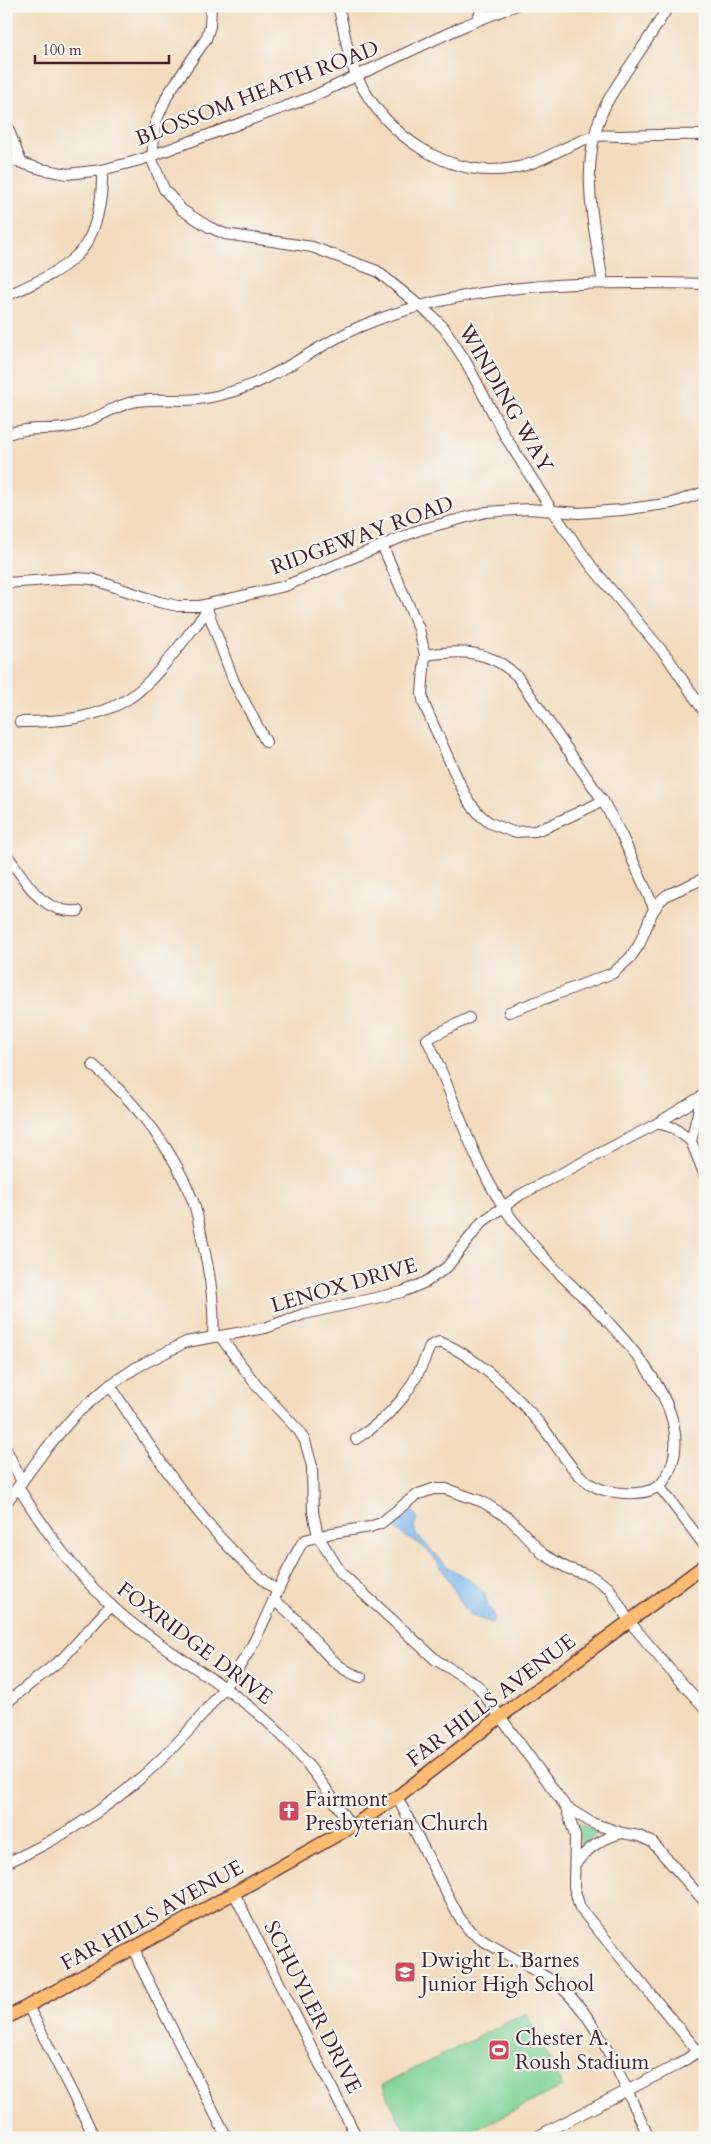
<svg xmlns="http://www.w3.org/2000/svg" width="711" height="2144" viewBox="0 0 711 2144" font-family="Cardo,serif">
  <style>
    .green { fill: #7dd295; stroke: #647860 }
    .water { fill: #7db9ef; stroke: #646c8d }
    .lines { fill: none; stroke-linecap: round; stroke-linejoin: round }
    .minor-casing { stroke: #633b41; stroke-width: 12 }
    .major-casing { stroke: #633b41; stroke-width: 15 }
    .minor { stroke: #fff; stroke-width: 10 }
    .major { stroke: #febb71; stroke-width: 12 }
    .labels { text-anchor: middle; stroke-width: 4.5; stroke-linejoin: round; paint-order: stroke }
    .street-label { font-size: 21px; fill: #4a1f2b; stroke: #f6f6f2 }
    .poi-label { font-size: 21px; fill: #4a1f2b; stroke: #f6f6f2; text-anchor: start }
  </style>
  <rect width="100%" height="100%" fill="#f6f6f2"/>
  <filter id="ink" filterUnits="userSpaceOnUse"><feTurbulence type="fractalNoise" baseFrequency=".02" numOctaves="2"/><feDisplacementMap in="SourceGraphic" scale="10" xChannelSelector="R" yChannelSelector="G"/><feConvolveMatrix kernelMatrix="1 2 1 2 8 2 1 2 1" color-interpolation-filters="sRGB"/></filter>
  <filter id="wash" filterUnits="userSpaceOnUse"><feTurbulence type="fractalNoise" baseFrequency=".0096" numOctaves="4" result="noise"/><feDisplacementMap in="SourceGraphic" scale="20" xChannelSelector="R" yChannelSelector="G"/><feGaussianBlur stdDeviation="1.12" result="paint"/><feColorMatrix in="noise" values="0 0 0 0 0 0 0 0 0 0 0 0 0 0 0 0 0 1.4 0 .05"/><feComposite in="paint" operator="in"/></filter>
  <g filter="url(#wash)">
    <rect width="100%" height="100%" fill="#f3dcbe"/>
    <g class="green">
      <polygon points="576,1821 598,1833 581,1847"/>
      <polygon points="526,2013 563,2086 459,2138 408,2138 382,2085"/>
    </g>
    <path class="water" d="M407,1511H413L417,1518L414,1527L416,1534L448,1567L471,1581L484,1592L488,1606L496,1618L492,1623L470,1615C454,1594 446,1569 427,1550C418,1541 404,1538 395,1528L399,1519Z"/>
  </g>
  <g filter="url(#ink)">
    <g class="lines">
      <g class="minor-casing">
        <g id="minor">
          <polyline points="211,6 210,26 206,39 168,94 155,124 152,160 164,189 182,210 209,227 225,234 312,247 377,271 432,316 444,328 466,362 505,436 553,512 592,567 668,658 705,713"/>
          <path d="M338,6C345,30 347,57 358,79C386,136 450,180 514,168C542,163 565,145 592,137C601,134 612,136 622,136C649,135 677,134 705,135"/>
          <polyline points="477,20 484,6"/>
          <polyline points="6,123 21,162"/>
          <polyline points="6,158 41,169 67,174 102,170 140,160 309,98 466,25 514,6"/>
          <path d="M603,283C593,220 576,155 610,97C628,66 651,38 668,6"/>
          <path d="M6,296C30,285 57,274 76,256C97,237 103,197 102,170"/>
          <path d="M11,433C32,426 53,432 74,426C96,420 114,405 137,401C152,399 167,400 182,400C199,400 215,397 231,392C277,379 315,346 359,327C466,281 590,281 705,284"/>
          <polyline points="382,545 419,629 425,655 422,694 424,704 459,782 469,802 481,816 490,823 513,832 535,831 549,826 603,801"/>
          <polyline points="6,583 76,578 92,579 159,602 178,606 199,606 285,586 419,530 486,512 529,509 579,513 622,510 672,503 705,492"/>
          <polyline points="206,606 234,682 266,742"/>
          <path d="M425,655C460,650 489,649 517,676L603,801L622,836L654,908"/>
          <path d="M20,722C57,722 96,719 128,699C156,681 186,636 208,610"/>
          <path d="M6,854C26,880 40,914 78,911"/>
          <polyline points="509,1012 613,973 630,958 639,945 652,913 660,901 667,895 705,878"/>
          <path d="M93,1065C135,1102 173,1149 193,1201C199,1218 201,1236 205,1253C211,1281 215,1308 213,1336"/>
          <polyline points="702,1096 691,1141 705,1176"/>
          <polyline points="658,1123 674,1128 691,1141"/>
          <polyline points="220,1336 257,1386 299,1431 305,1441 312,1466 313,1512 318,1536 341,1573 436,1660 477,1685 566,1807 592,1823 622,1833 639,1836 652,1842 705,1902"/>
          <path d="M110,1385C157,1459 208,1537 277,1591"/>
          <path d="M356,1439C395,1414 414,1389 430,1346L439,1342C473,1353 517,1396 540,1424C559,1446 574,1482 604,1490C621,1494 650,1497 663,1482C711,1414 608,1321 564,1278C542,1256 520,1232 503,1206C469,1154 454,1095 427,1039L469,1018"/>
          <polyline points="6,1449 22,1482"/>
          <polyline points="659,1486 705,1546"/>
          <path d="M18,1487C50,1537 77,1577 123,1616C166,1652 218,1679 261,1716C298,1747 326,1786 351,1827"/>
          <polyline points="6,1503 46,1449 75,1415 110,1385 137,1367 186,1342 265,1328 304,1314 402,1292 426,1282 447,1267 482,1222 520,1195 658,1123 705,1094"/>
          <path d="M273,1601C307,1619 323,1666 361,1677"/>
          <polyline points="6,1703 63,1658 111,1605"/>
          <path d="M397,1797L459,1917L470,1931L482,1940L553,1981C598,2013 625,2088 649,2138"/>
          <polyline points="566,1807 575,1836 574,1887 580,1908 705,2060"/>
          <path d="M6,1863C84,1829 150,1778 204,1713C220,1693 236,1674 249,1651C265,1623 276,1591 292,1562C296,1555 299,1545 305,1540L332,1533L370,1527L381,1523L416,1495L433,1489H446L483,1502L510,1519L543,1554L567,1568L591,1576L609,1588L629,1621L670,1670L705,1708"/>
          <path d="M575,1864C589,1847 601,1839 622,1833"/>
          <polyline points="234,1893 357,2138"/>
          <polyline points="135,1948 139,1963 227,2138"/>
          <polyline points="28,2006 95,2138"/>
          <polyline points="534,2138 681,2063 705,2046"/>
        </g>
      </g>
      <g class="major-casing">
        <polyline id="major" points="6,2018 234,1893 351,1827 397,1797 500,1717 705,1565"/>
      </g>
      <use href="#minor" class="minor"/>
      <use href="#major" class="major"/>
    </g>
  </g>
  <defs>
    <g id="church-square" transform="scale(1.125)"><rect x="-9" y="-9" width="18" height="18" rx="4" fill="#d1495b" stroke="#f6f6f2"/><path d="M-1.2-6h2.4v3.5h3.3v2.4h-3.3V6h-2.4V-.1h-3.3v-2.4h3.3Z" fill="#fff"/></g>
    <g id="school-square" transform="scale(1.125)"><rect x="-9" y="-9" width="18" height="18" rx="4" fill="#d1495b" stroke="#f6f6f2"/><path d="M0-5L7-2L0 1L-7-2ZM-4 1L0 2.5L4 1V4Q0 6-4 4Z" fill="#fff"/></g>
    <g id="stadium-square" transform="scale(1.125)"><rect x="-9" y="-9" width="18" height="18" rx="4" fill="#d1495b" stroke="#f6f6f2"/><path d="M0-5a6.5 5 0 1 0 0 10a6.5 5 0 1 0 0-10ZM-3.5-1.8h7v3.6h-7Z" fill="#fff"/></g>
  </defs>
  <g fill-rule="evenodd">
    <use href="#church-square" x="289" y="1811"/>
    <use href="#school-square" x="405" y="1972"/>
    <use href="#stadium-square" x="499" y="2050"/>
  </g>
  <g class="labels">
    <g class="street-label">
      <text transform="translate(257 93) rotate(-21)" y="7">BLOSSOM HEATH ROAD</text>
      <text transform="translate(506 398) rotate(60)" y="7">WINDING WAY</text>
      <text transform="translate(362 535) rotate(-20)" y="7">RIDGEWAY ROAD</text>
      <text transform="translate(344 1285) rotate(-16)" y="7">LENOX DRIVE</text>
      <text transform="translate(195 1643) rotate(37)" y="7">FOXRIDGE DRIVE</text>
      <text transform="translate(491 1700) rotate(-37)" y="7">FAR HILLS AVENUE</text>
      <text transform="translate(152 1915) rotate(-29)" y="7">FAR HILLS AVENUE</text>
      <text transform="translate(313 2007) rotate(63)" y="7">SCHUYLER DRIVE</text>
    </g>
    <g class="poi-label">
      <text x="305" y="1806">Fairmont<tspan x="305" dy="24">Presbyterian Church</tspan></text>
      <text x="421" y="1967">Dwight L. Barnes<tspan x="421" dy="24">Junior High School</tspan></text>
      <text x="515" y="2045">Chester A.<tspan x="515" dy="24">Roush Stadium</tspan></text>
    </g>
  </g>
  <rect width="711" height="2144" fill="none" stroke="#f6f6f2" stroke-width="25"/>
  <path d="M35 55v8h134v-8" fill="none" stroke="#4a1f2b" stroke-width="2.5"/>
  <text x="42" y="55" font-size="15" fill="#4a1f2b" stroke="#f6f6f2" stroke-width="4" paint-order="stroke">100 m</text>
</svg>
